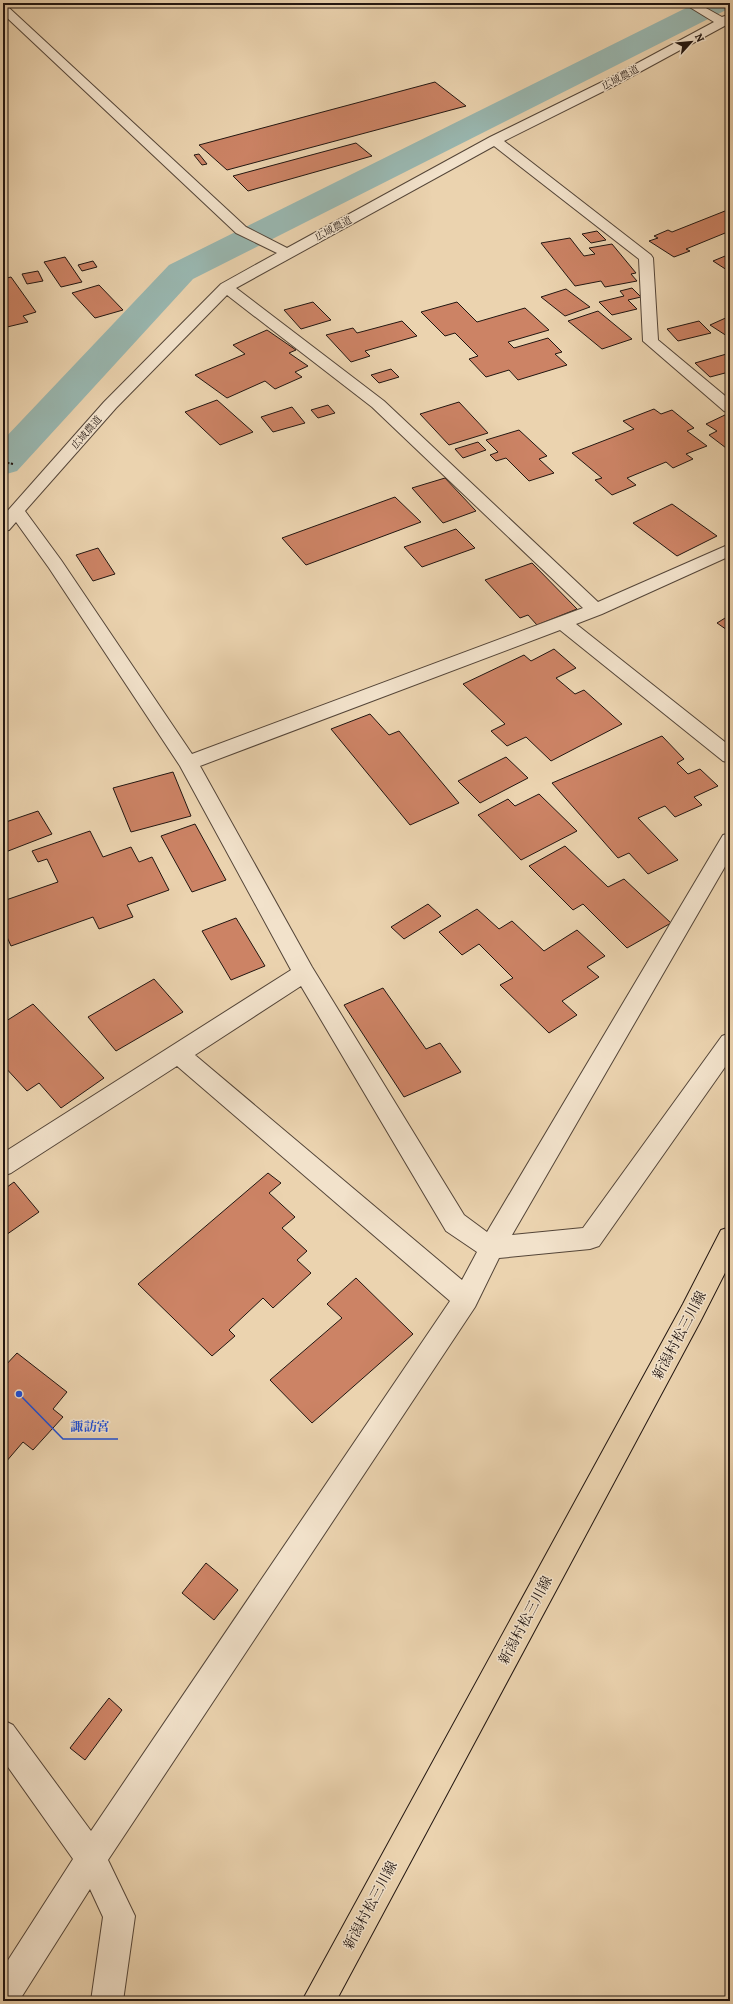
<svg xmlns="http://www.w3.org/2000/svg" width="733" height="2004" viewBox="0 0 733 2004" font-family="Alegreya,'Noto Serif JP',serif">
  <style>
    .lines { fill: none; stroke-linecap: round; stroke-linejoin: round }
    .canal { fill: #99b7b0; fill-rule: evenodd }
    .building { fill: #cc8365; stroke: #221611 }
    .minor-casing { stroke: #544538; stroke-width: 2 }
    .major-casing { stroke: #221611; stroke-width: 2 }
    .path { stroke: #221611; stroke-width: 2; stroke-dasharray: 2.5 1.5; stroke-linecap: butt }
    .minor { fill: #f2e2cb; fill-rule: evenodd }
    .major { fill: #ebd3af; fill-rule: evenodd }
    .labels { text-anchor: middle; stroke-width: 3; stroke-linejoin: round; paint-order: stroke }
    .far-street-label { font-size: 10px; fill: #221611; stroke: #f2e2cb }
    .near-street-label { font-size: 14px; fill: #221611; stroke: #f2e2cb }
    .leader { fill: none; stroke: #1d4ed8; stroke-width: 1.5 }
    .callout-dot { fill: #1d4ed8; stroke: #f2e2cb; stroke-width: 1.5 }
    .callout-label { font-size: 13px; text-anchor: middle; font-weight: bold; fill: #1d4ed8; stroke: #f2e2cb; stroke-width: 3; stroke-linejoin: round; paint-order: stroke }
  </style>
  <rect width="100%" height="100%" fill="#ebd3af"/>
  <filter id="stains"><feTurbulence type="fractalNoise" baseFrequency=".005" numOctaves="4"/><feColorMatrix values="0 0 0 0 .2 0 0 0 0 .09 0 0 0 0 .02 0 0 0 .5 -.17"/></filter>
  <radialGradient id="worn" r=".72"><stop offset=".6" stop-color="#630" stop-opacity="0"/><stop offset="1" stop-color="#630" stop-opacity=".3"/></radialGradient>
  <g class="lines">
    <polygon class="canal" points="696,3 730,3 728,9 193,279 17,471 3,475 3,440 169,265"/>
  </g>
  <g class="building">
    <polygon points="435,82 466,106 227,170 199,145"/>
    <polygon points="356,143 372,156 248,191 233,176"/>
    <polygon points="199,154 207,164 202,165 194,155"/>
    <polygon points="730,209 730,231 686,249 690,251 674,257 649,241 658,238 654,236 668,230 672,232"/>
    <polygon points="597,231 606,240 591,243 582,234"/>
    <polygon points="570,238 584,256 595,254 589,248 612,244 636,273 631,274 637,281 605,287 601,281 575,286 541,243"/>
    <polygon points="730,254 730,272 713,261"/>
    <polygon points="65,257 82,282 61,287 44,262"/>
    <polygon points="93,261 97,267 82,271 78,265"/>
    <polygon points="38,271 43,281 27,284 22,274"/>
    <polygon points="11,277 36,312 23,316 28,322 3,328 3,279"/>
    <polygon points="99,285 123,310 95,318 72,293"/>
    <polygon points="632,288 641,297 628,300 637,309 612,315 599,302 624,296 620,291"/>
    <polygon points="566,289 590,307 565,316 541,297"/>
    <polygon points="313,302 331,320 301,329 284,310"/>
    <polygon points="457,302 477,322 525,308 549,330 508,342 514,348 548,338 562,352 555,354 567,365 518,380 509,370 486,377 469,359 478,356 455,333 445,336 421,312"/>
    <polygon points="598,311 632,339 602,349 568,321"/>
    <polygon points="730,316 730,338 710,325"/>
    <polygon points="402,321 417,336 365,351 370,356 351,362 326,335 353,328 357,333"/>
    <polygon points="699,321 711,333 678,341 667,329"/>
    <polygon points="267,330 296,350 289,353 308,366 295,372 302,377 275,389 265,381 227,398 195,375 245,354 233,345"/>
    <polygon points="730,353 730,377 725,373 710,377 695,363"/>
    <polygon points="391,369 399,377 379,383 371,375"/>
    <polygon points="217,400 253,432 220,445 185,412"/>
    <polygon points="459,402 488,433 449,445 420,414"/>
    <polygon points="328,405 335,413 318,418 311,410"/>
    <polygon points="292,407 305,423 273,432 261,417"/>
    <polygon points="654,409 661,414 672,410 694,428 687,431 707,446 686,454 693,459 673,468 666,462 627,478 636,485 612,495 595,480 602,478 572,453 634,429 623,421"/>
    <polygon points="727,414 730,416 730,451 709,435 717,431 706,424"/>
    <polygon points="519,430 547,456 539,459 554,473 529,481 506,458 496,461 490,455 498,452 486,440"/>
    <polygon points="478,442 486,450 463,458 455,449"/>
    <polygon points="445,478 476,511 443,523 412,488"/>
    <polygon points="395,497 421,522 306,565 282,538"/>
    <polygon points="672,504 717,536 677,556 633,523"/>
    <polygon points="456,529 475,548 422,567 404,547"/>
    <polygon points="98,548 115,574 93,581 76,555"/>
    <polygon points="532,563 577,609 537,625 528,615 520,618 485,580"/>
    <polygon points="730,615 730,632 717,623"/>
    <polygon points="554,649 576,668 556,678 575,694 584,690 622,724 551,761 526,737 507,746 491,731 505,724 463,684 524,655 531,661"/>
    <polygon points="370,714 389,735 399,731 459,803 410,825 331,729"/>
    <polygon points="662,736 684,759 677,763 688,774 700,769 718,786 694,797 702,805 675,817 665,806 638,818 678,860 648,874 629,853 618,858 552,783"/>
    <polygon points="506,757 528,778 480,803 458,781"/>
    <polygon points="173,772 191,816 131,832 113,788"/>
    <polygon points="539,794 577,831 521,860 478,815 508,799 515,806"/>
    <polygon points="38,811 52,834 3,853 3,823"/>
    <polygon points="195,824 226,880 192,892 161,836"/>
    <polygon points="90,831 103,857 131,847 139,862 152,857 169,890 127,905 133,917 99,929 93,917 11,946 3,928 3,901 58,882 47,859 38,862 32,851"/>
    <polygon points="565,846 608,887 624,879 671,923 627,948 583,904 573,910 529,866"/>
    <polygon points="428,904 441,916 404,939 391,927"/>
    <polygon points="477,909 499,929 512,921 544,951 577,930 605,956 587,967 599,977 562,1001 577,1015 549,1033 500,985 513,978 479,944 462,955 439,932"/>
    <polygon points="236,918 265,966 231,980 202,931"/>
    <polygon points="154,979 183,1012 116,1051 88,1017"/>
    <polygon points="383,988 426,1049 440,1043 461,1072 404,1097 344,1005"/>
    <polygon points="33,1004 104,1078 61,1108 39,1083 27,1091 3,1065 3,1023"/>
    <polygon points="268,1173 281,1183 269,1193 295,1217 282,1228 307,1251 297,1260 311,1273 273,1308 263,1298 229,1330 235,1336 212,1356 138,1284"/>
    <polygon points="14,1182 39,1212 3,1237 3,1190"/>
    <polygon points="356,1278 413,1334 312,1423 270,1380 342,1318 327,1304"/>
    <polygon points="17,1353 67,1392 53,1409 63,1417 33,1450 23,1442 5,1463 3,1461 3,1368"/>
    <polygon points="206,1563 238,1590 214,1620 182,1593"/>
    <polygon points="109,1698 122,1710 85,1760 70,1748"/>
  </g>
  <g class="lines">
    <g class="minor-casing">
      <path id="minor" d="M683,3H697L722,17L730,14V23L614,86L504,141L651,255L653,258L658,340L730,400V413L724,411L643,341L639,259L494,146L236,288L384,401L598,602L730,544V556L602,614L576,624L730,746V763L723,761L560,630L200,766L312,967L464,1215L487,1232L723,835L730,833V858L512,1235L583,1228L722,1036L730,1033V1060L599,1246L590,1249L499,1258L475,1307L108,1860L135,1916L123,2001H91L103,1917L90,1889L19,2001H3V1968L73,1859L3,1760V1720L13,1725L91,1831L450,1301L177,1066L11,1173L3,1176V1153L291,970L180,766L49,568L16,522L9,530L3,531V516L104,402L221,284L277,253L236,233L3,14V5L7,6L246,227L287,248L490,137L606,80L714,22ZM227,295L372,407L583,608L192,754L61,560L25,511L116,408ZM301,986L446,1231L477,1252L462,1280L195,1055Z"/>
    </g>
    <g class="major-casing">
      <polygon id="major" points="730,1227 730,1263 701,1320 336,2001 302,2001 683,1304 721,1230"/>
    </g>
    <polyline class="path" points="3,462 13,464"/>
    <use href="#minor" class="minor"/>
    <use href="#major" class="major"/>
  </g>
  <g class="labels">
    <g class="far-street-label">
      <text transform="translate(620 77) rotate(-28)" y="4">広域農道</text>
      <text transform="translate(333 228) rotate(-28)" y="4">広域農道</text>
      <text transform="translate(86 432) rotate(-49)" y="4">広域農道</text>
    </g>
    <g class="near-street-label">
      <text transform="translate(679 1335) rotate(-62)" y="5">新潟村松三川線</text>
      <text transform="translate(525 1620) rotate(-62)" y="5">新潟村松三川線</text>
      <text transform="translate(370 1905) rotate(-62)" y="5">新潟村松三川線</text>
    </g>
  </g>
  <path class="leader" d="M19 1394L63 1439H118"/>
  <circle class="callout-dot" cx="19" cy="1394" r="4"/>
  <g class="callout-label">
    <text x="90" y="1431">諏訪宮</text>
  </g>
  <rect width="733" height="2004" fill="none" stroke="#ebd3af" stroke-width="16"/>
  <rect x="4" y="4" width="725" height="1996" fill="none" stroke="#221611" stroke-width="2"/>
  <rect x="8" y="8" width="717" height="1988" fill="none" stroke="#221611"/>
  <g transform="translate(691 42) rotate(63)" stroke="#f2e2cb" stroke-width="3" paint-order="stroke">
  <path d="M0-3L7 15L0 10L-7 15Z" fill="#221611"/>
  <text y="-6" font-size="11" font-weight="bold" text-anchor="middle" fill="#221611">N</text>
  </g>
  <rect width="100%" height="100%" filter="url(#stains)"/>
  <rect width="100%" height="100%" fill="url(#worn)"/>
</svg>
